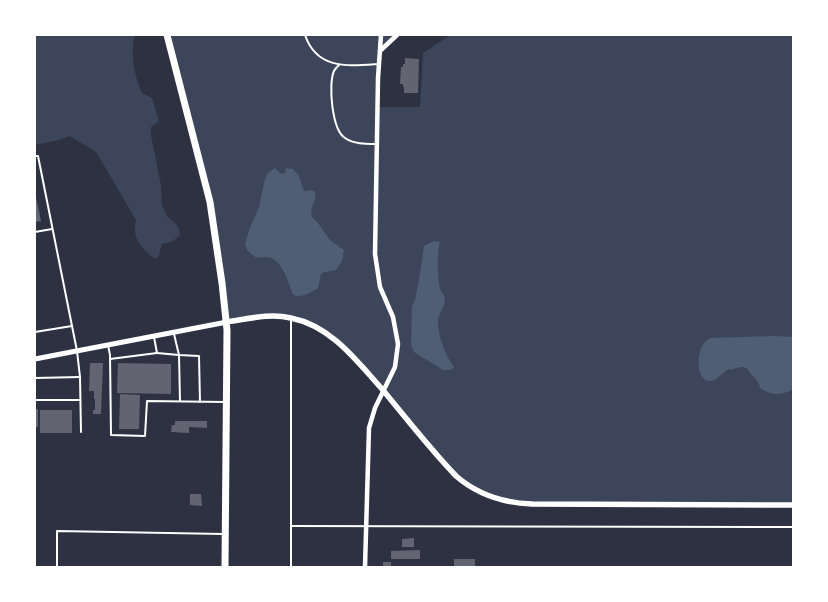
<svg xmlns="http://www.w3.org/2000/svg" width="828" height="602" viewBox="0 0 828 602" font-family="Lato,sans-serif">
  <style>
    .green { fill: #3c4559 }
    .water { fill: #4f5d75 }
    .building { fill: #626471 }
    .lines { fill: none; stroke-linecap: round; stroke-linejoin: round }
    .service { stroke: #fff; stroke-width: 2 }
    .minor { stroke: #fff; stroke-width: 4.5 }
    .tertiary { stroke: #fff; stroke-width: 5 }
    .secondary { stroke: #fff; stroke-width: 5.5 }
    .trunk { stroke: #fff; stroke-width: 7 }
  </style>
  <rect width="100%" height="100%" fill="#2d3142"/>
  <g class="green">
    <path d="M35,35H135C130,54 134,75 142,93L152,98L159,121L151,127V135L161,185L162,205L167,216L178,226L180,235L172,242L162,244L158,258H154C141,248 131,237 136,220L96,152L70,136L59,140L35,145Z"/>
    <polygon points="167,35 397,35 381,50 378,107 420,107 423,53 450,35 793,35 793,505 508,502 465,484 350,353 314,326 276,316 227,322 218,248"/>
  </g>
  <g class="water">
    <path d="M275,168L281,174L285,173L286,168L293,169L299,176L304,191L312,190L315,192C317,203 309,207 312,217L318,223L330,240L344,250L342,261L336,270L325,272L321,274L318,288C310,293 302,298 293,295C289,284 282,258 267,257C263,257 259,258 255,257L247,250L245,243L251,225L259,207L265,179L268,173Z"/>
    <path d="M434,241L440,242C437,251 437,279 440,288C441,293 444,293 445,298C445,307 439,312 438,320C437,334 446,357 454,367L451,370H443L414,352L411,344L412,306L415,300L419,280L424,246Z"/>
    <path d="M775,336L793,337L792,390C779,396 771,395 760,388C759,382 756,379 752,375C745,365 744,366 733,369C726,371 732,366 726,371C720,375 714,384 706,380C695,375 697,350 705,342C706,340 709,339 711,338Z"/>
  </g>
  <g class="building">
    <polygon points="405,58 419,59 418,93 404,93 404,87 403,87 403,84 400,84 401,67 403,67 403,64 405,64"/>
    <polygon points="35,192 41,221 35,222"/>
    <polygon points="90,363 103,363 101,414 93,414 93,410 95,410 95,399 94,399 94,391 89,391"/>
    <polygon points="118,363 171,364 171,394 117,393"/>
    <polygon points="120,394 140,395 139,429 119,429"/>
    <rect x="35" y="409" width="3" height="18"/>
    <rect x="40" y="410" width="32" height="23"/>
    <polygon points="175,421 207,421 207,428 189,427 189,433 171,432 172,425 175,425"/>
    <polygon points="190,494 201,494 202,506 190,505"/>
    <polygon points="414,538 414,547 402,547 402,539"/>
    <polygon points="420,550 420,559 391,559 391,551"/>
    <rect x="454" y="559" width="21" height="8"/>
    <rect x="383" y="562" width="8" height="5"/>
  </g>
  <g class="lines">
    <g class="service">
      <path d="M305,35C317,70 348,66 379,64"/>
      <path d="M339,65C337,67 335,69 334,71C328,84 332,130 345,138C354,144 365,144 375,144"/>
      <polyline points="35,156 38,156 77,351 80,377 81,432"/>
      <polyline points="35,232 52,229"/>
      <polyline points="35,332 72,326"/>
      <polyline points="174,334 179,355 199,356 200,402"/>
      <polyline points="154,337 157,353 179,355 180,401"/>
      <polyline points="108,345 110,355 111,435 145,436 147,401 225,402"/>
      <polyline points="110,359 157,353"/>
      <polyline points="35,378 80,377"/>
      <polyline points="35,400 80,400"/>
      <polyline points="291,526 793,527"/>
      <polyline points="57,567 57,531 223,534"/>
      <polyline points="291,567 291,319"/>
    </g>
    <g class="minor">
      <polyline points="381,50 397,35"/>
      <polyline points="365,567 369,428 375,408 395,367 398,344 393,317 380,287 375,254 378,78 381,35"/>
    </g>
    <polyline class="tertiary" points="35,359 227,322"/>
    <path class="secondary" d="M227,322C248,319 269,313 291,318C331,326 356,360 382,389C406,418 430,449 456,476C478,495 504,503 532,504L793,505"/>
    <polyline class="trunk" points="167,35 210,202 222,283 227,330 225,567"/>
  </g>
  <rect width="828" height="602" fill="none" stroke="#ffffff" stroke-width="72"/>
</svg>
